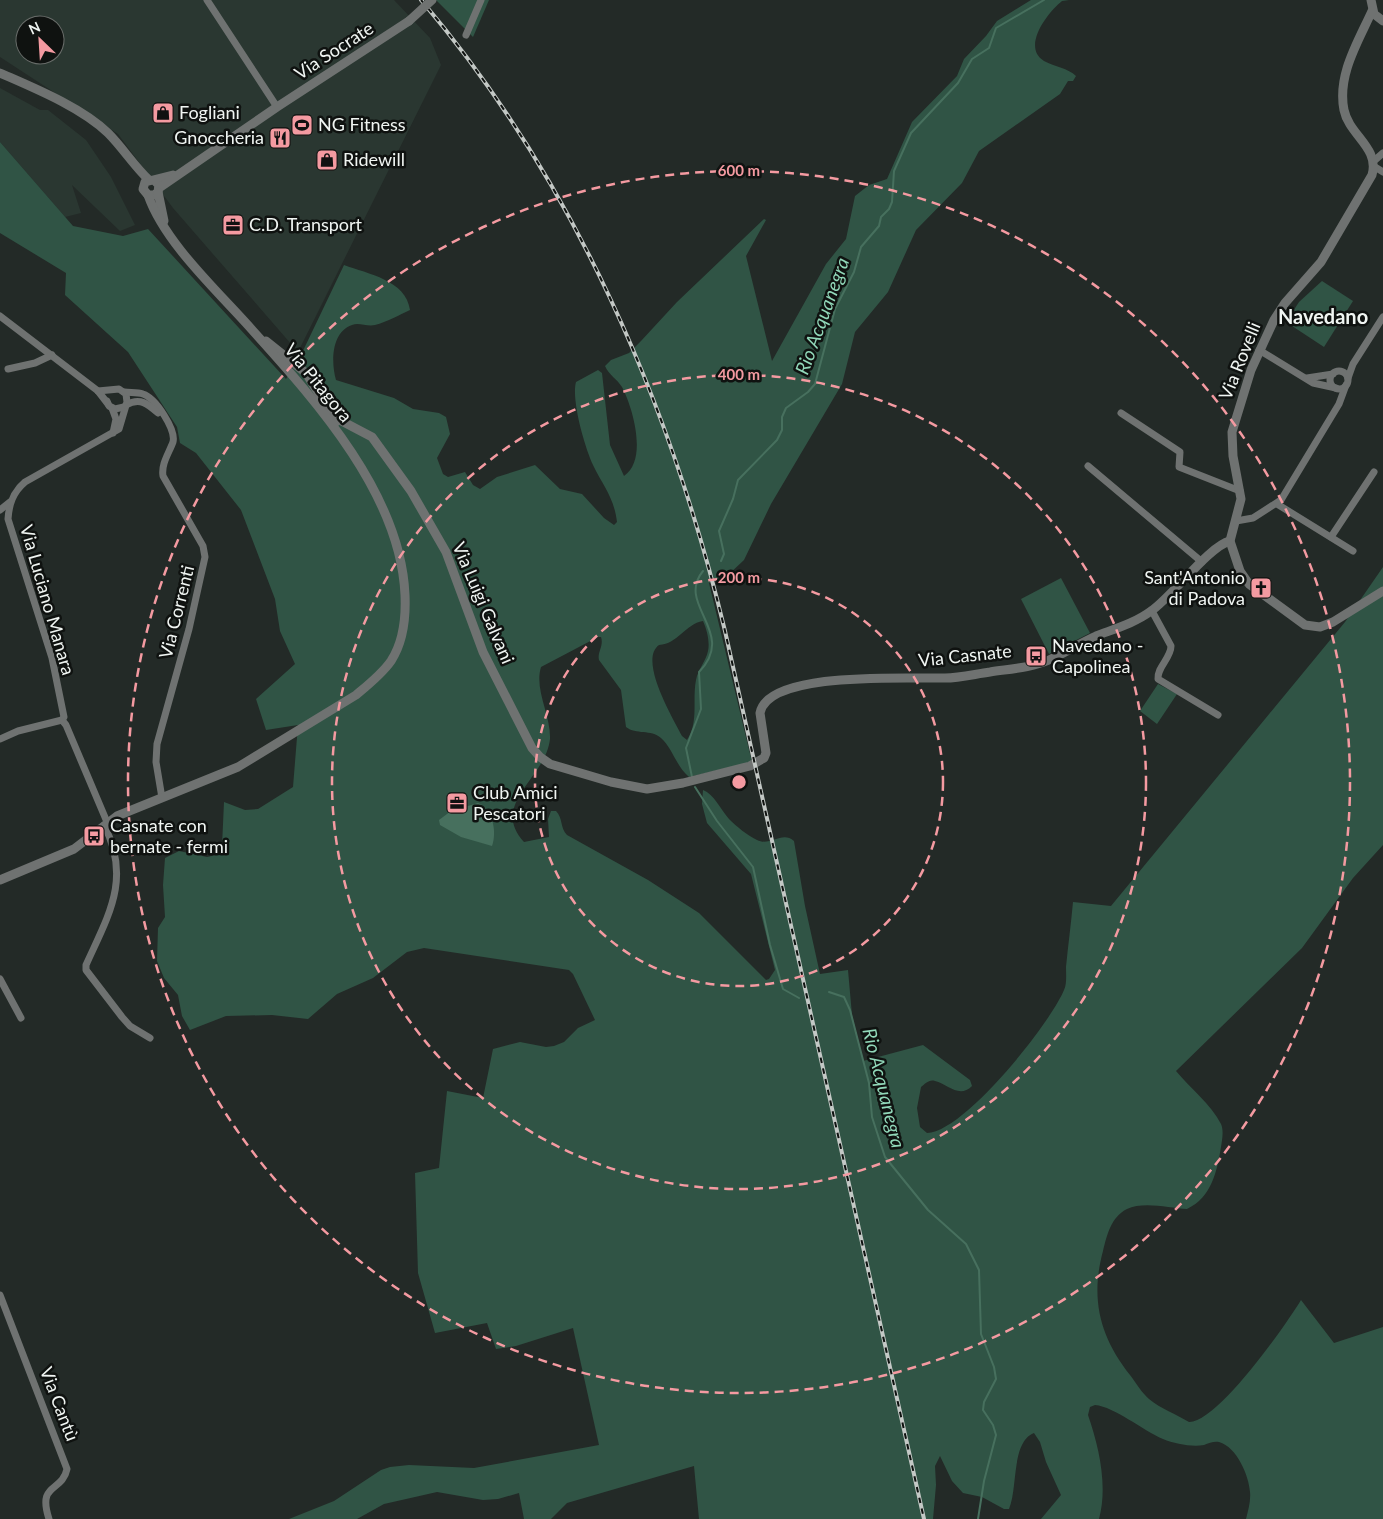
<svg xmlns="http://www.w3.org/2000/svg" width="1383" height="1519" viewBox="0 0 1383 1519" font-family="Lato,sans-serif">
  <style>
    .built { fill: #2a3731; fill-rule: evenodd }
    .green { fill: #305445; fill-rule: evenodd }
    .water { fill: #47705e }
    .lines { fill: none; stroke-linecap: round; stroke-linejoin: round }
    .stream { stroke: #47705e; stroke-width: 2 }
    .minor { stroke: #6f7271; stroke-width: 7 }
    .tertiary { stroke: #6f7271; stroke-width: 9 }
    .rail-casing { stroke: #c3c8c5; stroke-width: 4 }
    .rail { stroke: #0f1210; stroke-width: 2; stroke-dasharray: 5.5; stroke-linecap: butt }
    .tertiary-bridge { stroke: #6f7271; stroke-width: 9 }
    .ring { fill: none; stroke: #f49aa1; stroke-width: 2.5; stroke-dasharray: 9 6 }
    .labels { text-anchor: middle; stroke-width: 5; stroke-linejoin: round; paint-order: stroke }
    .street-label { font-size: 18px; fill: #f0f5f2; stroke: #0f1210 }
    .poi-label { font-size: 18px; fill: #f0f5f2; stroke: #0f1210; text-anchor: start }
    .water-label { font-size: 19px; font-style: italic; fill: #91d8b9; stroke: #0f1210 }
    .quarter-label { font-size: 20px; font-weight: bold; fill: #f0f5f2; stroke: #0f1210 }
    .centre { fill: #f49aa1; stroke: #0f1210; stroke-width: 2.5 }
    .ring-label { font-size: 15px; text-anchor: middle; font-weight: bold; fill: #f49aa1; stroke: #0f1210; stroke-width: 5; stroke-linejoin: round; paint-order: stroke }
  </style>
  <rect width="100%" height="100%" fill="#232a27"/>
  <g class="built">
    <path d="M0,0H394L430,38L441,65L298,352L173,208L118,134L0,57ZM25,25H55V55H25Z"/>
    <polygon points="0,88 40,110 48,110 86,140 111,177 135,225 120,231 72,185 81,213 65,217 0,142"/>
  </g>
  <g class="green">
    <polygon points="436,0 489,0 473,37"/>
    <path d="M1031,0H1069L1062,1C1048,12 1021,47 1044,61C1055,67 1068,68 1076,76L1073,81H1068L1060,94L979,151L962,183L916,230L888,292L855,332L842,384L771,504L744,560L727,576L709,583L752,762L689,777C676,766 673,749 661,738C651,729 636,735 626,727L621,690L599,660C597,652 604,646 601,637H598L541,667C534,690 551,715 550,739C546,778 489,804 524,842L549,837L548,819L551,811H556C563,818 560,828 567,835L648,880L699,913L766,980L769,979L775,970L751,874L707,823L702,804L703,790C714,794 721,810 729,819C737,827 747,835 757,840C770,847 782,830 794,841L805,906L820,974L848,970L852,1015L863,1061L923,1045L970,1080L972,1086C959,1099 948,1084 935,1081C929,1079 925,1084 921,1087L917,1108L920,1127L927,1133C964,1132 1050,1024 1064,990C1067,984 1066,974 1066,967C1068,946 1071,924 1073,902L1111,906L1345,622L1383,567V845L1353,878L1302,948L1176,1071C1190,1088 1211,1104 1221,1124C1224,1131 1222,1140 1221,1147C1217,1171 1212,1197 1187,1209C1170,1208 1143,1201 1127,1209C1111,1217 1107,1235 1103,1251C1090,1299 1100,1337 1130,1375C1136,1383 1142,1393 1149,1399C1161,1409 1176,1414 1189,1422C1217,1423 1286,1325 1301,1300L1334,1343L1383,1327V1519H1246C1248,1511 1251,1501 1250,1492C1249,1476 1237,1447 1219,1442C1214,1441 1209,1443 1204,1445C1192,1447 1175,1444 1163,1439C1142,1430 1115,1407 1095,1405L1090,1407L1088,1415C1099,1447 1108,1486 1099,1519H1041L1061,1495L1046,1462L1040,1442L1034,1433C1011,1442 1018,1488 1009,1509H1004L982,1497L963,1493L952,1481L940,1456L935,1466L936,1485L933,1519H699L694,1466L567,1503L551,1519H524L519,1493L498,1499L483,1500L437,1492L384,1504L357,1519H289L334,1501L381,1470L390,1467L409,1465L474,1468L599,1445L573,1328L516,1346L496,1349L487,1323L435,1333L418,1273L415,1173L439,1168L447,1091L483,1098L493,1049L520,1042L546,1047L554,1046L564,1042L578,1028L595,1020L573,974L569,970L424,948L407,952L373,978L337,994L308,1019L272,1015L226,1016L190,1030L182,1016L178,995L164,978L157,961L158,928L165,917L163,885L165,858L179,851L207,857L216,855L222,846L224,802L245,810L258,809L293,787L298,725L266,730L256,699L295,664L280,631L275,599L241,510L196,453L180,443L177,427L128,352L65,295L66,273L0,233V142L73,226L123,236L148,229L286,379L301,355L344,265C368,274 406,280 410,310C399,315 387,322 375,325C367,327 359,322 352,325C331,332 331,363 336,380L394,398L413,409L439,413L446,417L450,434L437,458L443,474L448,477L465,472L473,485L480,489L497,477L535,465L560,489L582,494L604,518L614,525L617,522C614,497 603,486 593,465C585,448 571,400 576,382L598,370L602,373L610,445L624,476C648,460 633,408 622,387C617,379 609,375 605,366L611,360L629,353L641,341L677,302L764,219L766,220L746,256L772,361L826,264L846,239L855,196L869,185L887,179L912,122L957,76L964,59L986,36L997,21ZM703,621C707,630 710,642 708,651C706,661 698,669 696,680C692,700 699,722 687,740L682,736C673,718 638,660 659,645C678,644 685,624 703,621Z"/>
    <polygon points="1322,281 1353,301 1324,347 1286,322 1299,302"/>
    <polygon points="1061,578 1090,633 1049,654 1021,599"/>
    <polygon points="1158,684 1177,694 1157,724 1140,711"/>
  </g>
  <path class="water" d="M478,803C493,809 497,832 492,846L461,837L440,825L439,820L451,811Z"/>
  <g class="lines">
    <g class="stream">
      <polyline points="721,561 724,554 719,531 733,499 738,480 777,440 782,430 782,417 786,408 808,392 815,384 835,309 854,272 861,247 879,226 881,217 889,209 892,202 894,171 911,133 958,83 972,59 989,48 996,28 1044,0"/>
      <path d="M692,777L686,748L701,709L699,672C738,632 675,605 703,571"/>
      <polyline points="695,787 717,821 753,867 770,945 783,989 799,998"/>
      <polyline points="829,992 844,997 850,1010 869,1083 872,1117 885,1157 928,1210 966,1244 979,1270 981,1334 994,1367 996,1379 984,1402 983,1410 993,1425 996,1435 984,1481 978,1519"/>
    </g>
    <g class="minor">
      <polyline points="207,0 277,107"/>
      <polyline points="466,35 481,0"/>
      <polyline points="1375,160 1383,153"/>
      <polyline points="1375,167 1383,172"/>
      <polyline points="0,316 98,391 108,404"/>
      <polyline points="1259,350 1313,383 1336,388"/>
      <polyline points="8,369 35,363 52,355"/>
      <circle cx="1339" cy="380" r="9"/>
      <polyline points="1307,378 1333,374"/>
      <polyline points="1348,378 1353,364 1383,317"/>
      <path d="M98,391L119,389L126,394L127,402L119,429L25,482C13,492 9,504 8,519L52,658L64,717L62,720L66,725L107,822"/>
      <path d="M124,392C130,393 137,392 143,394C156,398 176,430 173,442C169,453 161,464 163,476L203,546L205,557L189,629L157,744L156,762L162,798"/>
      <polyline points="107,401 109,406 115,409 124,407"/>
      <path d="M126,405C140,397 148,404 158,413"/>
      <polyline points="112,408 116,419 113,433"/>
      <polyline points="1121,413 1180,452 1179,467 1240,491"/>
      <polyline points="1088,466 1202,562"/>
      <polyline points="1277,504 1353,551"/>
      <polyline points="0,510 10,502"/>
      <polyline points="1236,521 1253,518 1281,500 1339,404 1346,385"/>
      <polyline points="1331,537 1374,472"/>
      <path d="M1152,611L1171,646C1171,658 1157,667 1158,679L1218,715"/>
      <polyline points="0,739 18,731 62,720"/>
      <path d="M104,825C132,879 108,916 86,965V970L122,1017L130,1026L150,1038"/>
      <polyline points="0,979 21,1018"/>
      <path d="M0,1295L67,1469C62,1493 37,1482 49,1519"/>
    </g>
    <g class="tertiary">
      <polyline points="1371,0 1374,14 1383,21"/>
      <path d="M1372,11C1358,42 1337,75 1344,110C1349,135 1380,148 1372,175L1321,262L1285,303L1274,320L1251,370L1232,432L1233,456L1241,499L1230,541L1240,571L1249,584L1305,625L1320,627L1333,622L1383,591"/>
      <path d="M0,73C34,88 81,107 108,133C123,148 134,166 149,180"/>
      <polyline points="154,180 159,185 158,192 154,195 148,195 143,189 145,182 173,175"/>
      <polyline points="159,188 277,107 409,21"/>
      <polyline points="158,192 164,221"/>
      <polyline points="266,341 306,373 336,422"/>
      <path d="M334,417L372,437L411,491L446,552L483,652L532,748L540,757L550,764L611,782L647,789L683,783L750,766L764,758L766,753L760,713C768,670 911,679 945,678C960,678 975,674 990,672C1009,669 1031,668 1049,660C1065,653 1080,643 1096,636C1114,629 1135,623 1151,611C1172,597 1209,546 1230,541"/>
      <path d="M0,880L74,849L117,816L238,767L356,695C368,685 382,674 391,661C404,641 406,618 405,595C401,496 318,403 254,332C220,293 165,244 148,195"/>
    </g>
    <g class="rail-casing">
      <path id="rail" d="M421,0C574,180 670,403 725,631L924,1519"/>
    </g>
    <use href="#rail" class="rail"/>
    <polyline class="tertiary-bridge" points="409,21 432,0"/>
  </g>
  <g class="ring">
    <circle cx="739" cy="782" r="204"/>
    <circle cx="739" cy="782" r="407"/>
    <circle cx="739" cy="782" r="611"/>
  </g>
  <defs>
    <g id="shop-square" transform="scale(1.125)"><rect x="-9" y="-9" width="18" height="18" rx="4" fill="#f49aa1" stroke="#0f1210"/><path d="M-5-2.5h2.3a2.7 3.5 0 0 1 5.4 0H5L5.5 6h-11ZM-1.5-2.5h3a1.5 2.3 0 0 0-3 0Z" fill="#111"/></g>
    <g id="stadium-square" transform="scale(1.125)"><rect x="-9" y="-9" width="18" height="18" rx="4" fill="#f49aa1" stroke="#0f1210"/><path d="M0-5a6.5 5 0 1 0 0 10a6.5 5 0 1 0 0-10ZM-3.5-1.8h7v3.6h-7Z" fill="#111"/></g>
    <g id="restaurant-square" transform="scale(1.125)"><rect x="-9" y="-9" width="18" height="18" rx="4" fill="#f49aa1" stroke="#0f1210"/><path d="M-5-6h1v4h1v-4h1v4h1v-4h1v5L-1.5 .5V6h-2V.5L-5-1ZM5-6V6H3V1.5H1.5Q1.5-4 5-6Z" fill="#111"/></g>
    <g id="office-square" transform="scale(1.125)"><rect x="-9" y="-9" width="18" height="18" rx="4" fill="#f49aa1" stroke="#0f1210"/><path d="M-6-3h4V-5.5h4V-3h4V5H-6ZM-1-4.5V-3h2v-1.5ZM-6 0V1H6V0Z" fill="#111"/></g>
    <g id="church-square" transform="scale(1.125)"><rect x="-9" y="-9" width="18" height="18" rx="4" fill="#f49aa1" stroke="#0f1210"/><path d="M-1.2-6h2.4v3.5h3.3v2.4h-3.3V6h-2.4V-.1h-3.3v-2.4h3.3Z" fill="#111"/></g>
    <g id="bus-square" transform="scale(1.125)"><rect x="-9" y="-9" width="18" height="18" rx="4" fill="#f49aa1" stroke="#0f1210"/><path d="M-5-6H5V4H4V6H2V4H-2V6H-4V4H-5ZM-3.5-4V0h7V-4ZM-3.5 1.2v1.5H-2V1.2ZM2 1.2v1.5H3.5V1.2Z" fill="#111"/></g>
  </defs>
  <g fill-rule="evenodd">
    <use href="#shop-square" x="163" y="113"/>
    <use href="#stadium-square" x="302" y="125"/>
    <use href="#restaurant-square" x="280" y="138"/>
    <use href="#shop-square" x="327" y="160"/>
    <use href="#office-square" x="233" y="225"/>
    <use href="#church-square" x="1261" y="588"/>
    <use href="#bus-square" x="1036" y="656"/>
    <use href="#office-square" x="457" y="803"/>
    <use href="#bus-square" x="94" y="836"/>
  </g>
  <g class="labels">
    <g class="street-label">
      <text transform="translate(334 51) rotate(-33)" y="6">Via Socrate</text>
      <text transform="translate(1240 361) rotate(-68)" y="6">Via Rovelli</text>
      <text transform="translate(318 383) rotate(51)" y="6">Via Pitagora</text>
      <text transform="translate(47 600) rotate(74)" y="6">Via Luciano Manara</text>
      <text transform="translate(483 603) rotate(67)" y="6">Via Luigi Galvani</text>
      <text transform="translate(177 612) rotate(-76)" y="6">Via Correnti</text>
      <text transform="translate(965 656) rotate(-6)" y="6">Via Casnate</text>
      <text transform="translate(59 1404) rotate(69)" y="6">Via Cantù</text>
    </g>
    <g class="poi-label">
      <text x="179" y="119">Fogliani</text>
      <text x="318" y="131">NG Fitness</text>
      <text x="264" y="144" text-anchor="end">Gnoccheria</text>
      <text x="343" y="166">Ridewill</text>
      <text x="249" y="231">C.D. Transport</text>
      <text x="1245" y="584" text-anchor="end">Sant'Antonio<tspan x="1245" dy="21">di Padova</tspan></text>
      <text x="1052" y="652">Navedano -<tspan x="1052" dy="21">Capolinea</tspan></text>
      <text x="473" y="799">Club Amici<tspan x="473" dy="21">Pescatori</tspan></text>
      <text x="110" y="832">Casnate con<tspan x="110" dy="21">bernate - fermi</tspan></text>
    </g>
    <g class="water-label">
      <text transform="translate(822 316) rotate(-70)" y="7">Rio Acquanegra</text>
      <text transform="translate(884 1088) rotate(76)" y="7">Rio Acquanegra</text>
    </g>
    <g class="quarter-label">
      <text x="1323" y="324">Navedano</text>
    </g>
  </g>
  <circle cx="739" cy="782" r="8" class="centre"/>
  <g class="ring-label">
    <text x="739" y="176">600 m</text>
    <text x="739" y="380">400 m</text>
    <text x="739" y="583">200 m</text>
  </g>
  <g transform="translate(40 40) rotate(335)"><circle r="24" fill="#0f1210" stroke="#696d6a"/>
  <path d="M0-4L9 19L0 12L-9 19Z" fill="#f49aa1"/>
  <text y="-8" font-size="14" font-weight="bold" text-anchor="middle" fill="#f0f5f2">N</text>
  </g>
</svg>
